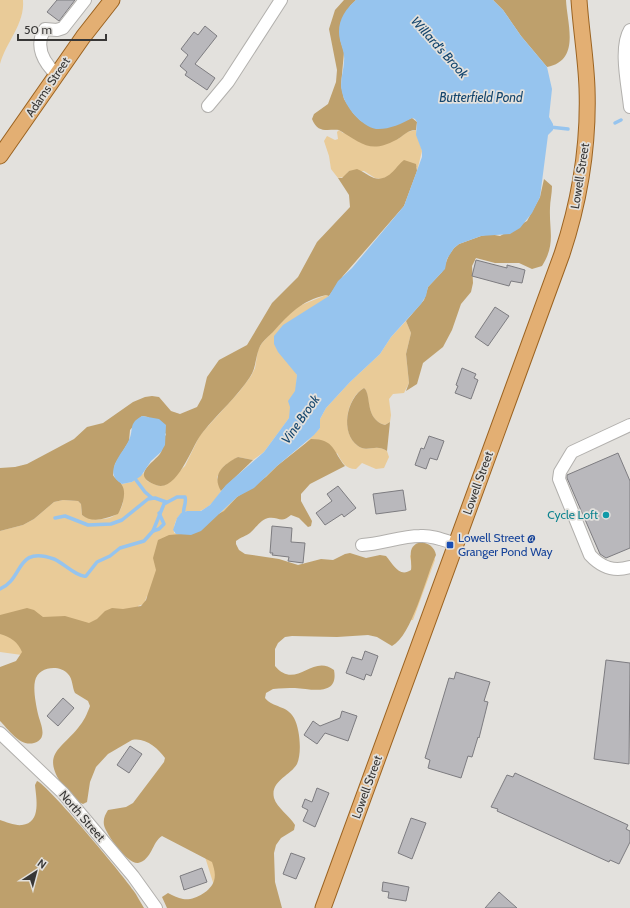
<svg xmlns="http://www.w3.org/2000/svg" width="630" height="908" viewBox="0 0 630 908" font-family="Cabin,sans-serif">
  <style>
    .green { fill: #e9cb98 }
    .forest { fill: #bea06c }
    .water { fill: #96c4ee }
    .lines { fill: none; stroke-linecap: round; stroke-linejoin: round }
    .stream { stroke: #96c4ee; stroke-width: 3.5 }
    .building { fill: #b9b8bc; stroke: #7d7c80 }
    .minor-casing { stroke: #b2b0ad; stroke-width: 14 }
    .major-casing { stroke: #9b6321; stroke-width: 17 }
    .minor { stroke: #fff; stroke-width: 12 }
    .major { stroke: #e3af73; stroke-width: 15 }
    .culture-dot { fill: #0f9aa8; stroke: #e3e1dd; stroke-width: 1.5 }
    .transit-dot { fill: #1a4fb4; stroke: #e3e1dd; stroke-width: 1.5 }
    .labels { text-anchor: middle; stroke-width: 3.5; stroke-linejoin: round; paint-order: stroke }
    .street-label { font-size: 12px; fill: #383736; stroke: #e3e1dd }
    .culture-label { font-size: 12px; fill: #0d838f; stroke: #e3e1dd; text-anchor: end }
    .transit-label { font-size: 12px; fill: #164399; stroke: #e3e1dd; text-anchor: start }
    .water-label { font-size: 13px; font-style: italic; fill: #13456d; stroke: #e3e1dd }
  </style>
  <rect width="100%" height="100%" fill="#e3e1dd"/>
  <g class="green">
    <path d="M0,0H23C25,24 6,42 0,64Z"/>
    <polygon points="339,130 343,133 398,139 407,132 416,130 422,151 417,171 417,167 381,179 375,178 364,171 349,171 344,177 338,178 331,169 329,156 324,141 327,136 335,140 338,139 337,132"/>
    <path d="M326,295L329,296L330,307L327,310L309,317L294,336L296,347L289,358L297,375L296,388L302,377V371L297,356L306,331L317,319H319L320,321L313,328L314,333L330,328L343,334L359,333L361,336L359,339L323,375L312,376L298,406L264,452L253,460L238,457L224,466L217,477L221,491C216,500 210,507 200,511C196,513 192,511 188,511C178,511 173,525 174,533L191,535L201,531L237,497L254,488L277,466L305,444L320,428V419L326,408L350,382L380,354L391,337L406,321L411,333L406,354L409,383L404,393L393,394L389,399L391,415L390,422L385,425C364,419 371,393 364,388C346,398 340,433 358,446C367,453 376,443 387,451L389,457L384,468L376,469L362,463L356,469C345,469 342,462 337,453C292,478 239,508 208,550L233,589L313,594L355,570L389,565L393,579L413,573L410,556L417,548H426L432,551L435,560L413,620L183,643L147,596L144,604L138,606L232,908H221L159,710L102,666L0,652V531L23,525L34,519L54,502L63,500L78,501L81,504L82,515C91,522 114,521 120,510C125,502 123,492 122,484L132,482L144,473L147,481L159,486L165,485L185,466L200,435L239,392L251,376L255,368L258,350L262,343L288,315L299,306Z"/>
  </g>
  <g class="forest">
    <path d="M344,0H356L350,6L340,39L344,52L341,85L344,99L353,113L361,121L385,128L412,118L417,122L416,130C407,130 404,136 396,140C370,154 361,143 339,130C327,129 318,134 312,119L314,114L328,104L336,82L337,70L329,29L335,10Z"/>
    <path d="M493,0H566C567,24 581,60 547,67L521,36L503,10Z"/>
    <path d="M404,160L416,164L417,171L404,206L343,276L329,296L326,295C301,301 289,314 273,332C269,336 265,339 262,343C255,353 257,367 250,377C237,397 218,413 203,432C192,444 178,493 156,485C128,475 157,461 161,452C164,446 163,440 166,434L148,417L142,416L130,430L129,441L115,464L113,475C115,479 120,481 122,485C127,493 122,507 118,514C106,518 93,524 82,515L81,504L78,501L63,500L54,502L34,519L23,525L0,531V468L15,467L27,464L74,439L87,427L103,423L133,402L145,397L152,396L159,397L171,411L180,414L197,407L202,398L207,377L219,360L247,345L272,303L298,277L317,242L350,207L349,195L338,178H342L349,171L357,169C363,171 368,176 374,178C389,182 395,167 404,160Z"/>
    <path d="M544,179L552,186C552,194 550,201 550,208C549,231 556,244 542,266L532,269L519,263H495L476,258L472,266L473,283L471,292L461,304L452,330L443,347L423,363L417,384L406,391L409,383L406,354L411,333L406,321L424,300L428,287L442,272L449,255L454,248L459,244L481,236L489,234L500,236L527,221L540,197Z"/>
    <path d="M364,388C372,394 364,419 385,425L390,422L387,451C376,443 367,453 358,446C340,433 346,399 364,388Z"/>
    <path d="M311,439C335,439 333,452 345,466L310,484L301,494V501L312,521L311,526L308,527L299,518L291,515C281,524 278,516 268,518C260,520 256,528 250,533C246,536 241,537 236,541V544L239,550L245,554L279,559L298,565L321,559L333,560L345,554L350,553L366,558L380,555L386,556C393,564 399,578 411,570C412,564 410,557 411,551C415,537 434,542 436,555C426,576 412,636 392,646L377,637L368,635L337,637L292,636L285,637L278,643L275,649V666C296,691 312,653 334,670C339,697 311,689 295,688C288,688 281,688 273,689L266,693L265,698C273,708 287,705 294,718C300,729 302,753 297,764C290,776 270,781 274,798C277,808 290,816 295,825L294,830L281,838L276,845L274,853L275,882L282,908H167L162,897L168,893C172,895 178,898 183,899C194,901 210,892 214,881C216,874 214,868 212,862L162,836C152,842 152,860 138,863C127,864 106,834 104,825C103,819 105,815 108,810L126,807L133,803L164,762L165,758C158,748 145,737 132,740L108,754L96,767L90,782L87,802L83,804C74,801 66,791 61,783C42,754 61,749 78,728C84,721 87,714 90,706L88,701L75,693C72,687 73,679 68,674C59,664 38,667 35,681C33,690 36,705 38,714C40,723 49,739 34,743C20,747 9,730 0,721V667L16,661L22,652C18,642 11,637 0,634V615L27,608L34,610L43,617L65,616L89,623L97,619L105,611L112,608L123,609L141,606L146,600L156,570L153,558L158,540L169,535L181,534L224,511L237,497L266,477L277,466Z"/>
    <path d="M238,457L253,460L221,491C211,474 224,464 238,457Z"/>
    <path d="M37,781C47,784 123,875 133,890C137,895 140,902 144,908H0V820C6,822 16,826 22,825C42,823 36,797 35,785Z"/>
  </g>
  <g class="water">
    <path d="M356,0H493L503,10L521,36L547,67L552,89L549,117L553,124V130L548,135L540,197L532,213L520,228L510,234L481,236L459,244L454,248L447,259L445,269L428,287L426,296L421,304L391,337L380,354L350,382L326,408L320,419V428L314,435L277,466L254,488L237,497L201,531L191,535L176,534L173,530L177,518L181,513L187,511H201L210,505L226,485L264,452L289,418L290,407L288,401L295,391L297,375L278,352L274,344V336L283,325L329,296L338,281L352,268L404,206L422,157V151L416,135L417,122L415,119L412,118C402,124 387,130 376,129C361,126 345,107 342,92C339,82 344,71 344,61C345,54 342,48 340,40C336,24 344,10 356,0Z"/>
    <path d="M142,416L159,419L166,425L165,445L161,452L151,461L141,476L132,482L122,484C102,473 122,454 128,442C135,430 127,424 142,416Z"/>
  </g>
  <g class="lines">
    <g class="stream">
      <polyline points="615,123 621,120"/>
      <polyline points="550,127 568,129"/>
      <polyline points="136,480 145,492 152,498"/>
      <polyline points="55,518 65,516 88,525 111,524 122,520 148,499 155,498 166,502"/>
      <polyline points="153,531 159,529 164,524 159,513"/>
      <path d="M0,589C24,579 15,545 54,559C62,562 78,578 86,576L97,562L110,556L120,548L144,541L153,531L164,504L177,497H185C187,503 182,509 184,515"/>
    </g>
  </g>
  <g class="building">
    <polygon points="57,0 75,0 59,21 47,12"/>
    <polygon points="205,26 217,36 195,64 215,78 207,90 185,75 187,72 180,66 188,55 181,49 194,32 198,35"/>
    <polygon points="476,260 507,268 507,265 525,270 522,283 511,281 509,286 472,276"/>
    <polygon points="495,307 509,316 488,346 475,337"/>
    <polygon points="462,368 476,374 474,378 478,380 471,399 455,393 458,386 456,385"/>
    <polygon points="429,436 444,441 437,460 430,458 426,469 415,465 421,448 424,449"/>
    <polygon points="618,453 630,481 630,548 606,558 600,554 567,478 567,475"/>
    <polygon points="338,486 356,508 344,517 342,514 325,525 316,513 332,501 327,494"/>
    <polygon points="403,490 406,510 376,514 373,494"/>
    <polygon points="272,526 292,528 291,542 305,543 303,563 288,561 289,557 272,555 273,553 270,553"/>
    <polygon points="365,651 378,656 371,676 366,674 364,680 346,673 352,657 362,660"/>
    <polygon points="606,660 630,663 629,764 594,759"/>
    <polygon points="456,672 490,682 484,701 488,702 479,738 478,737 472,757 468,756 461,778 428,768 430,760 425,758 449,678 454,679"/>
    <polygon points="63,698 74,708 58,726 47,716"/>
    <polygon points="342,711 357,716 348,741 325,733 317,744 304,735 313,721 320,726 340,718"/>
    <polygon points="130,746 142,754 129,773 117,765"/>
    <polygon points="515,773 628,825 626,829 630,831 630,842 619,864 610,860 609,862 497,811 498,809 491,807 507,775 513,777"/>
    <polygon points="317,788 329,793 315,827 303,821 308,810 302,807 305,799 312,802"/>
    <polygon points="411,818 426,823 412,859 398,853"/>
    <polygon points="291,853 305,858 296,879 283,874"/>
    <polygon points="202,868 207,882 184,890 180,876"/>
    <polygon points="383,882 409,887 406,901 388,898 389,892 382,891"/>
    <polygon points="499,892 517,908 485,908"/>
  </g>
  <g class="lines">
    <g class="minor-casing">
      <g id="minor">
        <path d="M630,30C619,48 628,86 630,107"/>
        <path d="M57,75C44,63 34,46 45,29L57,30L63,28L85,0"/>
        <polyline points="208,106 228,82 281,0"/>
        <path d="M630,425L572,452L560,472L559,479L590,555C602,568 614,572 630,567"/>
        <path d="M362,545C381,544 401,536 420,536C432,535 444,540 456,544"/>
        <polyline points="0,733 63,793 133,876 156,908"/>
      </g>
    </g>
    <g class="major-casing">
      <g id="major">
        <polyline points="0,156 83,37 112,0"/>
        <path d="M323,908L562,254C580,200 589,146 587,88C586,59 581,30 579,0"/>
      </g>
    </g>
    <use href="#minor" class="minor"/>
    <use href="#major" class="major"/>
  </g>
  <circle class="culture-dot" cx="606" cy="515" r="4"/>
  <rect class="transit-dot" x="446" y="541" width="8" height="8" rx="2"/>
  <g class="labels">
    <g class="street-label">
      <text transform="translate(48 87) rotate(-56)" y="4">Adams Street</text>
      <text transform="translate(580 176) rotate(-81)" y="4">Lowell Street</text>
      <text transform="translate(478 483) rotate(-70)" y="4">Lowell Street</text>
      <text transform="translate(367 787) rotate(-70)" y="4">Lowell Street</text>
      <text transform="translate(82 816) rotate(49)" y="4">North Street</text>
    </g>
    <g class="culture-label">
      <text x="598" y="519">Cycle Loft</text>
    </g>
    <g class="transit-label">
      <text x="458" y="542">Lowell Street @<tspan x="458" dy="14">Granger Pond Way</tspan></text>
    </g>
    <g class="water-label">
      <text transform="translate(440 47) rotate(48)" y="5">Willard's Brook</text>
      <text x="481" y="102">Butterfield Pond</text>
      <text transform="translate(300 419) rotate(-55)" y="5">Vine Brook</text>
    </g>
  </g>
  <g transform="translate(36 872) rotate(36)" stroke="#e3e1dd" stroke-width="3" paint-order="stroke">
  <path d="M0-3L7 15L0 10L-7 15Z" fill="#383736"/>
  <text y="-6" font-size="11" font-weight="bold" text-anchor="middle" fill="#383736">N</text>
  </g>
  <path d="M18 34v6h88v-6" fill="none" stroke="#383736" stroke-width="2"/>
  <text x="24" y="34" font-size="12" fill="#383736" stroke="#e3e1dd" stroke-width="3" paint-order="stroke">50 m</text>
</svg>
